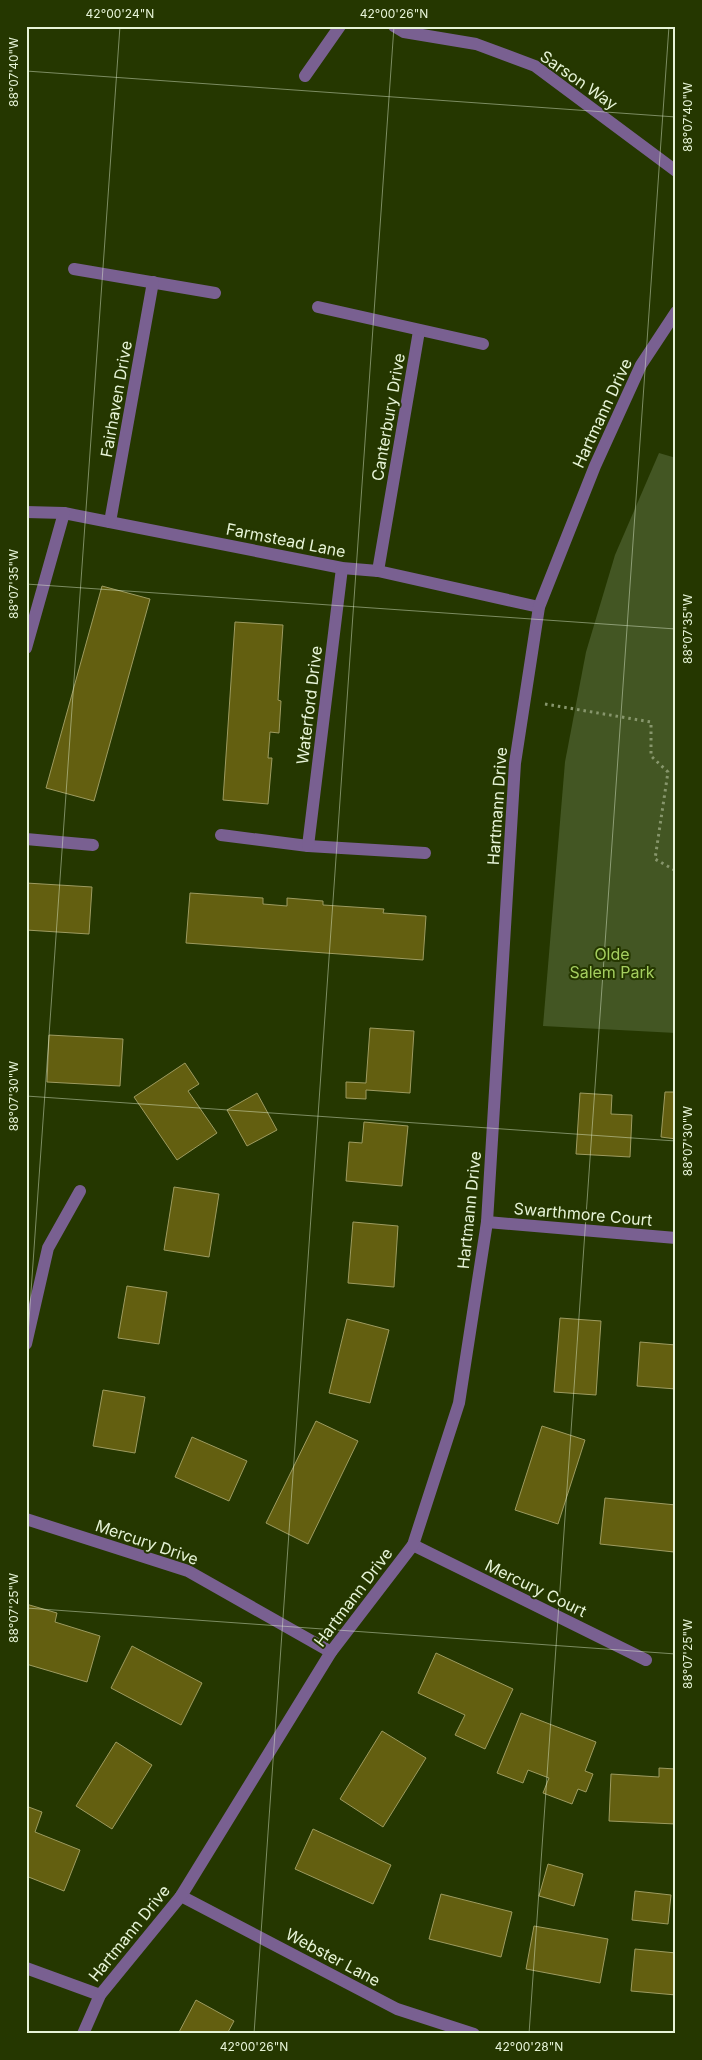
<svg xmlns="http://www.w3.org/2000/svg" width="702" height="2060" viewBox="0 0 702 2060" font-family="Inter,sans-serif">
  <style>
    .green { fill: #435623 }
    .building { fill: #635f10; stroke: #9d9b60 }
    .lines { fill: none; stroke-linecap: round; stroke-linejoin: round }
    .path { stroke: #87966c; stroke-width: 3; stroke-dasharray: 2.5 4; stroke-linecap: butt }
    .minor { stroke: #796091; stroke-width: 12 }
    .ticks { fill: none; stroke: #e7f4d7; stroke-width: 1; stroke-opacity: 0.45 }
    .labels { text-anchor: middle; stroke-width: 4; stroke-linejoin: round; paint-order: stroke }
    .street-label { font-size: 16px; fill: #e7f4d7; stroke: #253700 }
    .park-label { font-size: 16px; fill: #a5cf5f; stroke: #253700 }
    .neatline { fill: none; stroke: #e7f4d7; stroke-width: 2 }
    .ticks-label { font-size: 12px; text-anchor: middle; fill: #e7f4d7 }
  </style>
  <rect width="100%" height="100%" fill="#253700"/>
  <polygon class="green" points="659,453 676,458 676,1033 543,1026 565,762 586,652 615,555"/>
  <g class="building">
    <polygon points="102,586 150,599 94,801 46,788"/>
    <polygon points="235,622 283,625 278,700 281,701 279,733 270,732 268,758 272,758 268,804 223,800"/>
    <polygon points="26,883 92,887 89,934 26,930"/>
    <polygon points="190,893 263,898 263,904 287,906 287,898 323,901 323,905 384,909 383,913 426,916 423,960 186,943"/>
    <polygon points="370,1028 414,1031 410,1093 366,1090 366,1099 346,1098 346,1082 366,1083"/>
    <polygon points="49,1035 123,1039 120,1086 47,1082"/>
    <polygon points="185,1063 199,1084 188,1091 217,1133 177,1160 134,1097"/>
    <polygon points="665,1092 676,1092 676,1139 661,1137"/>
    <polygon points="257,1093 277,1130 247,1146 227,1110"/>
    <polygon points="580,1093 612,1095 611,1114 632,1115 630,1157 576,1154"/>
    <polygon points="364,1122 408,1126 402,1186 346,1181 349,1142 362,1143"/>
    <polygon points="174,1187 219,1194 209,1257 164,1250"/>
    <polygon points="353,1222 398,1226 394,1287 348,1283"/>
    <polygon points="127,1286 167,1292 159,1344 118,1338"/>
    <polygon points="560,1318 601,1321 596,1395 554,1392"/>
    <polygon points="347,1319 389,1330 370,1403 329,1393"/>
    <polygon points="640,1342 676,1345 676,1389 637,1386"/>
    <polygon points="103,1390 145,1397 135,1453 93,1446"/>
    <polygon points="316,1421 358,1441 308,1544 266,1523"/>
    <polygon points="542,1426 585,1440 558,1524 515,1510"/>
    <polygon points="192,1437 247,1461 229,1501 175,1477"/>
    <polygon points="605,1498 676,1505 674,1552 600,1544"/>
    <polygon points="26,1604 57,1613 55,1622 100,1636 87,1682 26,1664"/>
    <polygon points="132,1646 202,1683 181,1725 111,1688"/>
    <polygon points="436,1653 513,1689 485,1749 455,1735 465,1715 418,1693"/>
    <polygon points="521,1713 596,1742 585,1771 593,1774 586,1792 578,1789 572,1804 543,1793 549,1778 528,1770 523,1783 497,1773"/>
    <polygon points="382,1731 426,1758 383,1827 340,1799"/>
    <polygon points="116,1742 152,1765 112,1829 76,1806"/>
    <polygon points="659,1768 676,1769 676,1824 609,1821 611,1774 659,1777"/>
    <polygon points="26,1806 42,1812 35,1832 80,1850 64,1891 26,1876"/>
    <polygon points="313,1829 391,1865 373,1904 295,1869"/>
    <polygon points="548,1864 583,1874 574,1906 539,1896"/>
    <polygon points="635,1891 671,1895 668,1924 632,1920"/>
    <polygon points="441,1894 512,1912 501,1957 429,1939"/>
    <polygon points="534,1926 608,1939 600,1983 526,1969"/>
    <polygon points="635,1949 676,1953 676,1995 631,1991"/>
    <polygon points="196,2000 234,2021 227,2034 178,2034"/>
  </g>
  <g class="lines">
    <polyline class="path" points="545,704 651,722 651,756 668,772 655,859 676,871"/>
    <g class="minor">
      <polyline points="394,26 404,32 476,44 535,66 676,171"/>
      <polyline points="305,76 340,26"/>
      <polyline points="74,269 215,293"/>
      <polyline points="318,307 483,344"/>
      <polyline points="26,512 64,513 342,568 378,571 539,607"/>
      <polyline points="110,522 153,282"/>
      <polyline points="378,571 419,331"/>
      <polyline points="26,648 64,513"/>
      <polyline points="221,835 308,846 425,853"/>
      <polyline points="26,839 93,845"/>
      <polyline points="308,846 342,568"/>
      <polyline points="487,1222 676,1238"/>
      <polyline points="26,1344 48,1248 80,1191"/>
      <polyline points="26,1519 188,1571 331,1652"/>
      <polyline points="413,1545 646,1660"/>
      <polyline points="181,1896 397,2009 474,2034"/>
      <polyline points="26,1968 100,1995"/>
      <polyline points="83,2034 100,1995 181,1896 331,1652 413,1545 459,1403 487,1222 515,763 539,607 595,466 641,365 676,312"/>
    </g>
  </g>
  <path class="ticks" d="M26,71L676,117M26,584L676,629M26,1096L676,1141M26,1363L120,26M26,1608L676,1654M254,2034L394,26M529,2034L669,26"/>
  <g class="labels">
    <g class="street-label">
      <text transform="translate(579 80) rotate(35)" y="6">Sarson Way</text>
      <text transform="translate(116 399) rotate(-80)" y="6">Fairhaven Drive</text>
      <text transform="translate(602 413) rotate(-65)" y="6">Hartmann Drive</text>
      <text transform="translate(388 417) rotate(-80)" y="6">Canterbury Drive</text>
      <text transform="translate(286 540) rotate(11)" y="6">Farmstead Lane</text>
      <text transform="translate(309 705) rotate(-83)" y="6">Waterford Drive</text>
      <text transform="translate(497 806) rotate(-86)" y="6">Hartmann Drive</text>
      <text transform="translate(469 1210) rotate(-84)" y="6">Hartmann Drive</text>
      <text transform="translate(583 1214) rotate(5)" y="6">Swarthmore Court</text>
      <text transform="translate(147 1542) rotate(19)" y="6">Mercury Drive</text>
      <text transform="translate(536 1588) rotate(26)" y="6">Mercury Court</text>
      <text transform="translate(353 1597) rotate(-53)" y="6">Hartmann Drive</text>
      <text transform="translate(129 1933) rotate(-51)" y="6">Hartmann Drive</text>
      <text transform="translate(333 1957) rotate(28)" y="6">Webster Lane</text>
    </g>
    <g class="park-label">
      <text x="612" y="960">Olde<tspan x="612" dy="18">Salem Park</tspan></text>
    </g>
  </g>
  <rect width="702" height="2060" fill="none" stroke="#253700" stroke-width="55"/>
  <rect x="28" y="28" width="646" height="2004" class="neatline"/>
  <g class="ticks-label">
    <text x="120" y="18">42°00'24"N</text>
    <text x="394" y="18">42°00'26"N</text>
    <text transform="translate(14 72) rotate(-90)" y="4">88°07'40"W</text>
    <text transform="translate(688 117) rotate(-90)" y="4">88°07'40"W</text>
    <text transform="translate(14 584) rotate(-90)" y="4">88°07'35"W</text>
    <text transform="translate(688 629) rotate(-90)" y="4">88°07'35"W</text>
    <text transform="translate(14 1096) rotate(-90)" y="4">88°07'30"W</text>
    <text transform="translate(688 1141) rotate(-90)" y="4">88°07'30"W</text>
    <text transform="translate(14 1608) rotate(-90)" y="4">88°07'25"W</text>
    <text transform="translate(688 1654) rotate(-90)" y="4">88°07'25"W</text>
    <text x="254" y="2051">42°00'26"N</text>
    <text x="529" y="2051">42°00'28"N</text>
  </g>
</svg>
